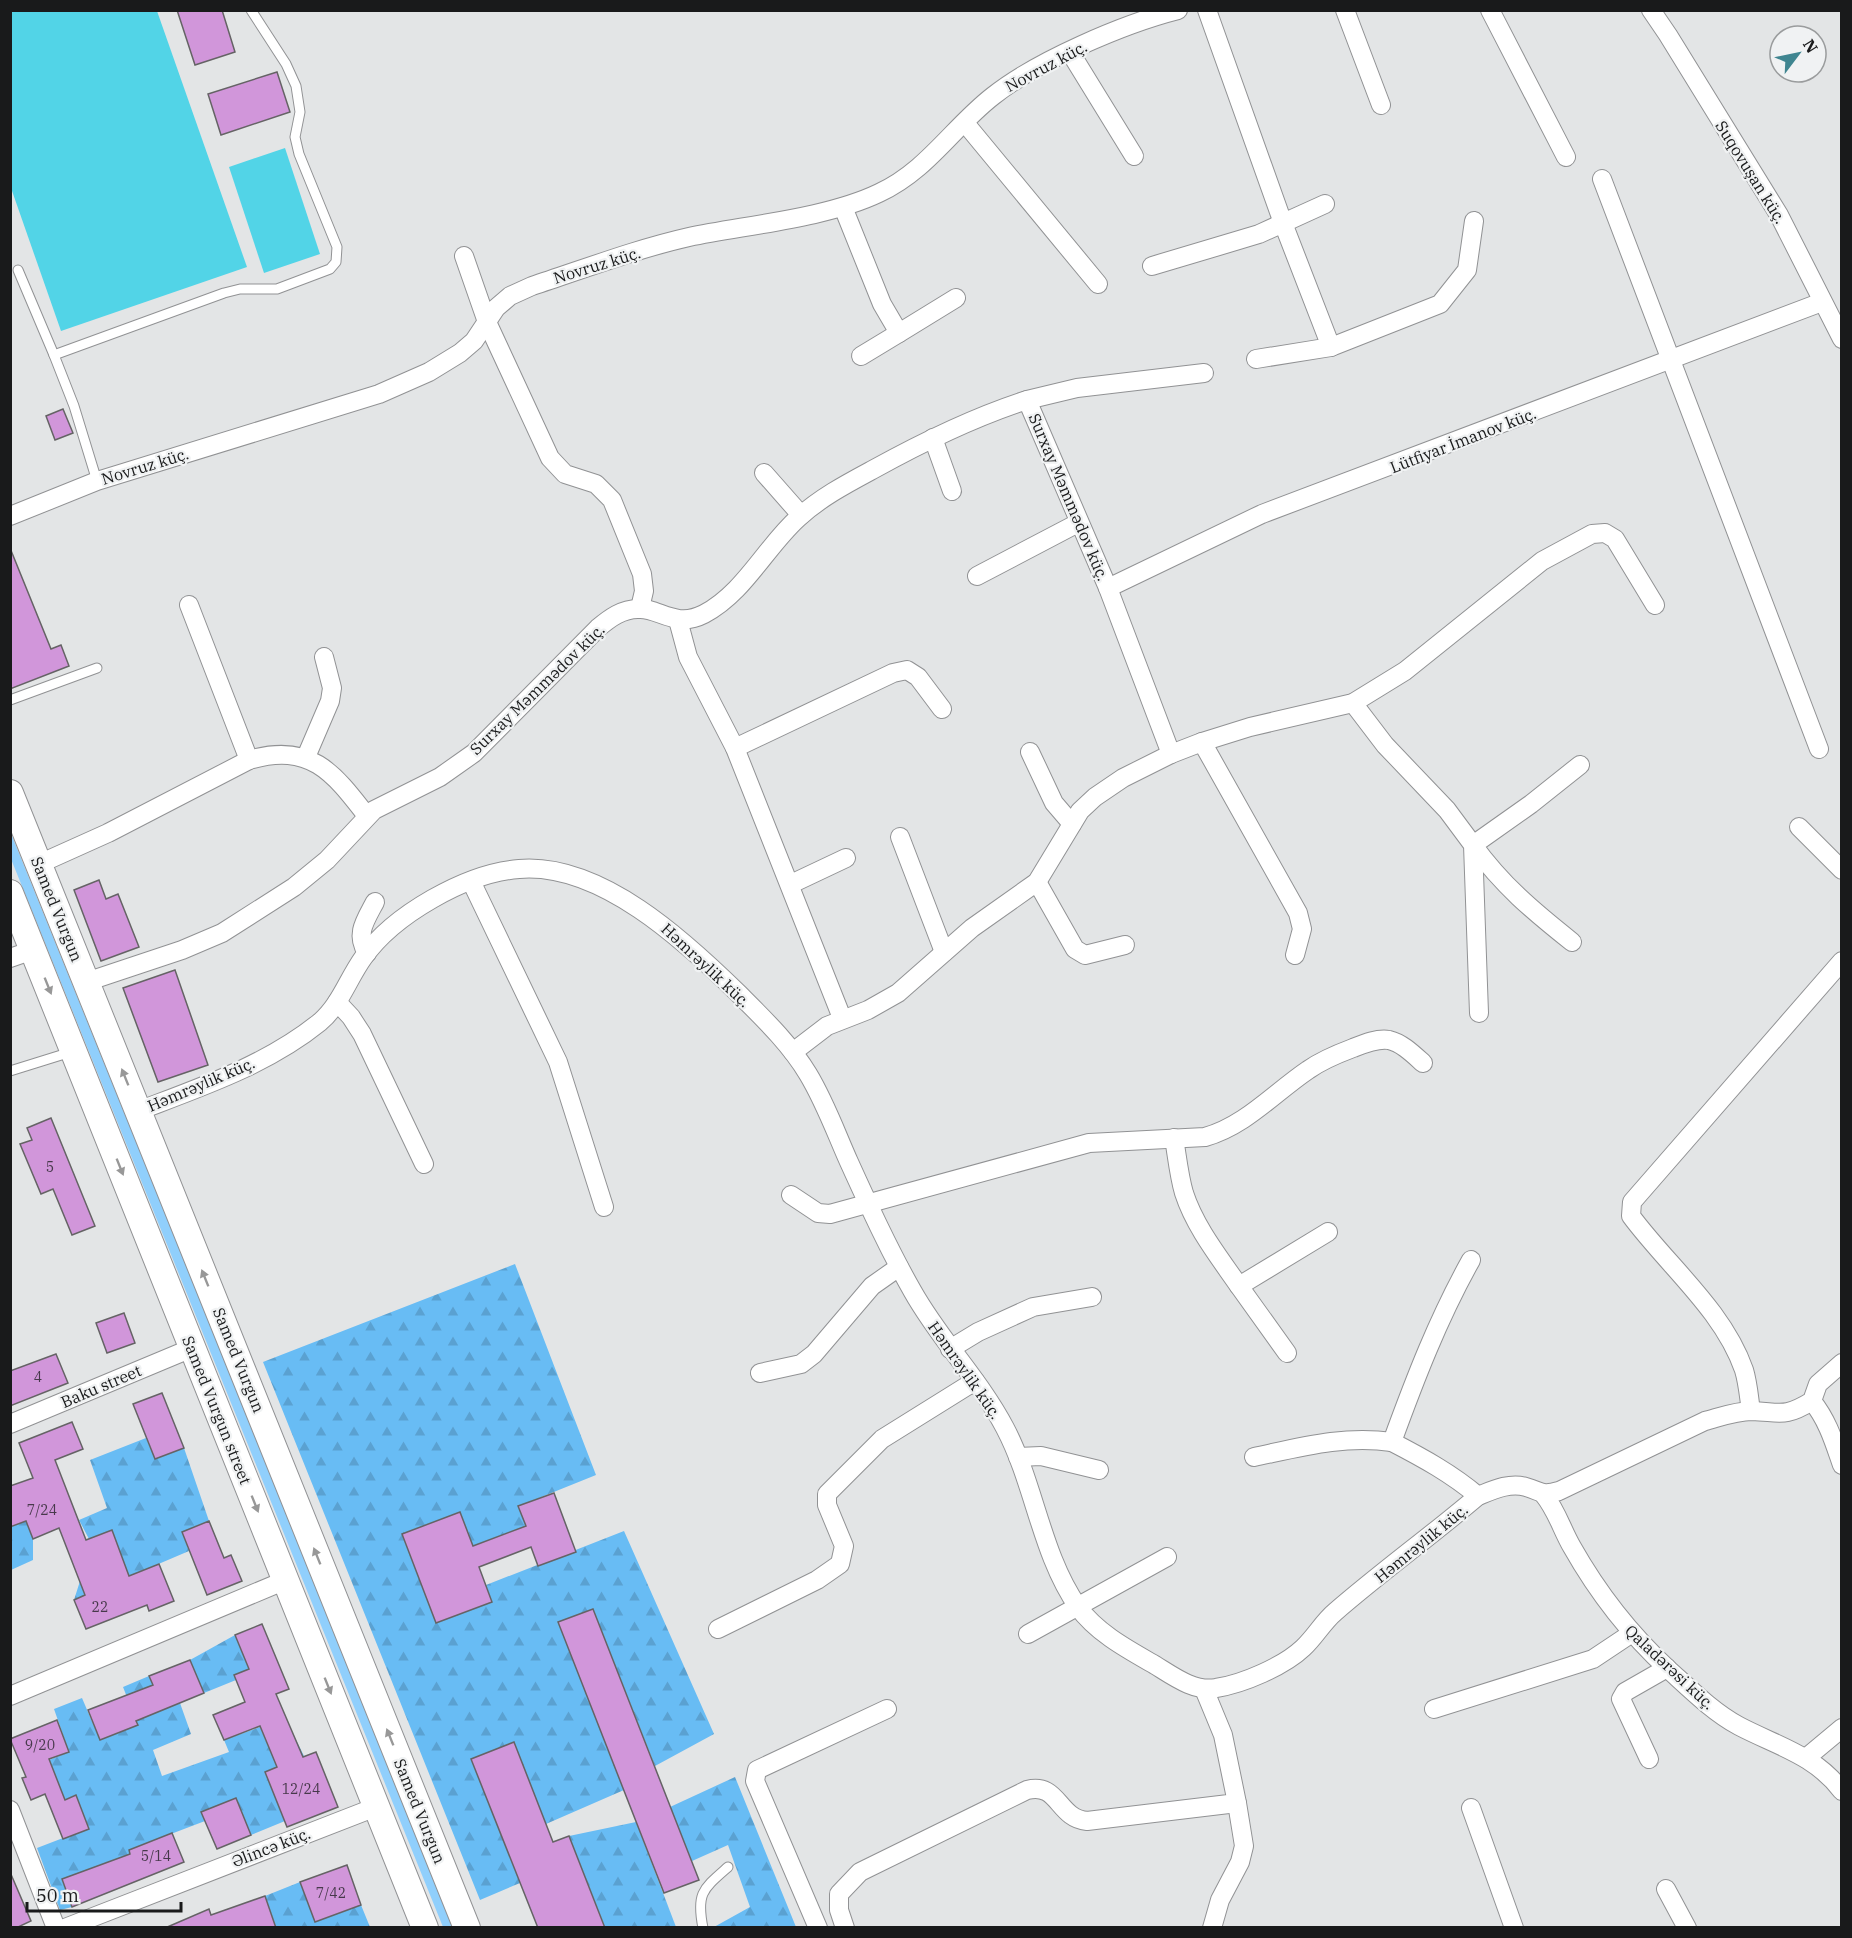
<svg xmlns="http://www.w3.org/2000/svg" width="1852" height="1938" viewBox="0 0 1852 1938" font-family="'IBM Plex Serif',serif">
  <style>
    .green { fill: #90cffc }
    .forest { fill: url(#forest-firs) }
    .water { fill: #52d4e7 }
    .building { fill: #d196da; stroke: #656365; stroke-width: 1.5 }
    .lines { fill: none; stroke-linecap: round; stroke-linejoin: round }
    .lane-casing { stroke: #919294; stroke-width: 11 }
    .street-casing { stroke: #919294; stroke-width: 20 }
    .secondary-casing { stroke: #919294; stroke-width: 28 }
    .lane { stroke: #fff; stroke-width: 9 }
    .street { stroke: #fff; stroke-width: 18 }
    .secondary { stroke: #fff; stroke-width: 26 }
    .oneway { fill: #989898 }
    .labels { text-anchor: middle; stroke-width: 4.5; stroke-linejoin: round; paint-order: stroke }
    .number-label { font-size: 14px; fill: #47394b }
    .street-label { font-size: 16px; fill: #191a1b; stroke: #f0f2f3 }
  </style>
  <defs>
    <pattern id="forest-firs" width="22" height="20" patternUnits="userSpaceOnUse" patternTransform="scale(1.5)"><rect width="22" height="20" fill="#68bcf4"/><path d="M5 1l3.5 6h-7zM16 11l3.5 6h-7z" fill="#5aa1d1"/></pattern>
  </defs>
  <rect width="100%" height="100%" fill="#e3e5e6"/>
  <polygon class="green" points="10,831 454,1927 443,1927 11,859"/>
  <g class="forest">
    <polygon points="515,1264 596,1475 519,1506 526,1526 473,1546 402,1534 436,1623 492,1602 486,1585 624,1531 714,1734 655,1766 593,1609 559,1622 624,1790 546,1824 472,1760 520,1883 480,1900 263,1362"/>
    <polygon points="146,1438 155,1459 184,1448 209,1521 182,1532 189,1551 74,1600 80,1581 124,1563 112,1530 89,1539 79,1520 107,1508 90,1460"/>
    <polygon points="26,1521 33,1539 33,1560 11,1570 11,1527"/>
    <polygon points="235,1635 249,1669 234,1675 236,1680 204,1693 190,1660"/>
    <polygon points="149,1676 163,1709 180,1703 191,1734 153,1750 162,1776 229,1752 224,1740 260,1727 268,1746 294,1736 304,1756 265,1772 285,1821 251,1835 236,1798 205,1821 129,1850 135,1866 62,1880 72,1907 60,1910 37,1848 89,1828 75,1795 65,1800 49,1760 69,1752 54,1709 82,1698 100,1740 138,1725 123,1687"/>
    <polygon points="735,1777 796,1927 714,1927 750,1907 728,1845 692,1861 670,1807"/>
    <polygon points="636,1822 676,1927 605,1927 569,1836"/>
    <polygon points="300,1882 315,1921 361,1905 370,1927 276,1927 265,1896"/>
  </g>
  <g class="water">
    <polygon points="18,10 157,11 247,267 61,331 11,188 10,13"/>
    <polygon points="285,148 320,254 264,273 229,167"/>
  </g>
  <g class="building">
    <polygon points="177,10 222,10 235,52 195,65"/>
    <polygon points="277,72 290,112 221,135 208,94"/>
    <polygon points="63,409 73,433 55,440 46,416"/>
    <polygon points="10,548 51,649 61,645 69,666 10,689"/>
    <polygon points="99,880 106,899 118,894 139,947 101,961 74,890"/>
    <polygon points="175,970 208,1065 158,1082 123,988"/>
    <polygon points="51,1118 95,1226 72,1235 53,1189 41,1194 20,1144 32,1140 27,1128"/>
    <polygon points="124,1313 135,1343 107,1353 96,1323"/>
    <polygon points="56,1354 68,1383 10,1406 10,1371"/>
    <polygon points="162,1393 184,1448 155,1459 133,1404"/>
    <polygon points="72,1422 83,1449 55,1460 86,1540 112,1530 129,1576 159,1564 174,1601 149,1611 147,1605 86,1629 74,1600 85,1595 59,1528 33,1539 26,1521 10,1527 10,1486 33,1478 19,1443"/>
    <polygon points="554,1493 576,1552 538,1566 531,1547 479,1567 492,1602 436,1623 402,1534 460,1512 473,1546 526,1526 518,1506"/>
    <polygon points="209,1521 224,1558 231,1555 242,1581 207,1595 182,1532"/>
    <polygon points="593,1609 699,1880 664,1893 558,1622"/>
    <polygon points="262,1624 289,1689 276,1694 303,1757 316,1752 338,1807 287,1827 265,1772 277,1767 260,1726 224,1740 213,1715 245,1702 234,1675 249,1669 235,1635"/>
    <polygon points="190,1660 204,1693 136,1721 138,1725 100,1740 88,1710 153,1685 149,1676"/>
    <polygon points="57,1720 69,1752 49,1759 65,1800 76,1795 89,1829 63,1839 45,1794 31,1800 22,1778 26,1777 10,1739"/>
    <polygon points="514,1742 553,1842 569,1836 605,1928 538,1928 471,1759"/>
    <polygon points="236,1798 251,1835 217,1849 201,1812"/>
    <polygon points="172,1833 184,1862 72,1907 62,1879 130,1854 129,1850"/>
    <polygon points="347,1865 361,1905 315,1922 300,1882"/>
    <polygon points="10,1872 31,1921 16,1928 10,1928"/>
    <polygon points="265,1896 276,1928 165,1928 209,1909 211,1915"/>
  </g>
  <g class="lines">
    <g class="lane-casing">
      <g id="lane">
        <polyline points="18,270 54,355"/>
        <polyline points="97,481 74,406 54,355 224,293 240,289 277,289 330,269 336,262 337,247 299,154 295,137 300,112 296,86 286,64 251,10"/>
        <polyline points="10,700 97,668"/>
        <polyline points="10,1071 71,1052"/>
        <path d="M703,1928C696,1893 703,1889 728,1867"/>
      </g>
    </g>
    <g class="street-casing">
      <g id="street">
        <polyline points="1207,10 1283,223 1331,347"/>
        <polyline points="1345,10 1381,105"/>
        <polyline points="1490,10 1566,157"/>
        <polyline points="1651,10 1668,35 1779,215 1842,339"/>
        <polyline points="1070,52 1134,156"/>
        <polyline points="965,123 1098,284"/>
        <polyline points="1602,179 1819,749"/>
        <polyline points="843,207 882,304 899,333 956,298"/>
        <polyline points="464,256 487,322 550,458 565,474 596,484 612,500 642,574 644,591 640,608"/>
        <polyline points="1152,266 1259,234 1325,204"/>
        <polyline points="861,356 899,333"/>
        <polyline points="1256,359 1331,347 1440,304 1467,270 1474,221"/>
        <polyline points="1027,400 1077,388 1204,373"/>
        <polyline points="933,438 952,491"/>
        <polyline points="764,473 801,515"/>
        <path d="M10,516L97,481L379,394L429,372L460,353L474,341L496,308L510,296L532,286C584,269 636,249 689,237C747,225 827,218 879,193C927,171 953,127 993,96C1037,61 1123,24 1178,10"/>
        <polyline points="977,576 1078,523"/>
        <polyline points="1108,588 1262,514 1822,302"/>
        <polyline points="189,605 249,760"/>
        <polyline points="678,620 688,657 735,748 842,1018"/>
        <polyline points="1353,703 1385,745 1447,810 1473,845 1479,1013"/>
        <polyline points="1202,742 1298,913 1302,929 1295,955"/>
        <polyline points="735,748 893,673 907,670 918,677 942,709"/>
        <polyline points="1030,752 1054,803 1072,824"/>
        <polyline points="306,757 330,701 332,688 324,657"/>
        <polyline points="1799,827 1842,870"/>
        <polyline points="900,837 944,952"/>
        <path d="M39,864L108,833L249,760C310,742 333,772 367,816"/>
        <polyline points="471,881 558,1062 604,1207"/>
        <polyline points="1037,882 1075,949 1085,955 1125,945"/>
        <polyline points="791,884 846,858"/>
        <path d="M1572,942C1533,911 1502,885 1473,845L1531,804L1580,765"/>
        <path d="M367,953C355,934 365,921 375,902"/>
        <polyline points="10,958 33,950"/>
        <path d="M86,982L182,950L222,933L294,887L327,860L374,810L440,777L474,753L598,628C610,618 622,609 638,609C658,607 675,629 704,614C744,593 765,548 798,518C821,497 848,483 874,469C923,442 974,417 1027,400L1108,588L1171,754"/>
        <polyline points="337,1002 351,1017 362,1034 424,1164"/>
        <polyline points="793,1052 827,1026 868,1010 898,993 972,928 1037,882 1080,811 1095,797 1123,778 1171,754 1202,742 1250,727 1353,703 1405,671 1542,561 1592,534 1605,533 1615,539 1655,605"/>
        <path d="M138,1111C201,1087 267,1065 320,1022C340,1005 348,979 363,958C393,915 466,873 519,869C600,862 685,941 739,994C764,1019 790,1044 808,1074C825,1102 836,1133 849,1162C869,1206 889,1250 913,1292C940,1340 980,1380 1005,1428C1035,1485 1041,1554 1078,1607C1097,1633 1127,1649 1155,1665C1173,1676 1194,1692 1216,1688C1243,1684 1284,1666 1303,1648C1315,1637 1323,1622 1335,1612C1381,1572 1431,1536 1478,1496C1493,1490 1510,1482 1526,1487C1543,1492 1541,1496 1559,1491L1705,1421C1720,1417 1736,1411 1752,1411C1781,1412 1784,1418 1812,1401L1818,1384L1842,1363"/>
        <path d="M1174,1138C1177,1156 1179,1176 1184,1193C1195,1227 1219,1257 1239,1286L1328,1232"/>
        <path d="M791,1195L818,1213L830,1214L1089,1143L1205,1137C1245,1126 1274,1093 1308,1070C1322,1060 1337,1054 1353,1048C1363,1044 1377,1038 1389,1040C1402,1043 1413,1054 1423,1063"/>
        <path d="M1471,1260C1438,1319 1415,1379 1392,1442C1423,1458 1452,1474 1478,1496"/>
        <polyline points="1239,1286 1287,1353"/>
        <polyline points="950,1349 978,1332 1033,1307 1092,1297"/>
        <polyline points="760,1373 801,1364 814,1354 872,1286 899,1267"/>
        <path d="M1812,1401C1828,1421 1834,1442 1842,1465"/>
        <path d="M1751,1411C1749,1398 1748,1383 1744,1370C1723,1310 1668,1266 1631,1216L1632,1202L1842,961"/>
        <polyline points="10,1424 192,1348"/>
        <polyline points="1018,1457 1041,1456 1099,1470"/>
        <path d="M1254,1457C1301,1447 1344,1435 1392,1442"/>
        <path d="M1544,1495C1557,1511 1562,1530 1572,1547C1598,1593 1629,1633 1668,1669C1690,1689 1713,1712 1739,1726C1777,1746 1815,1755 1842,1791"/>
        <polyline points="718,1629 817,1580 840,1564 844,1546 827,1505 827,1494 882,1439 975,1381"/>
        <polyline points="1028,1634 1167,1557"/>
        <polyline points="10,1696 286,1580"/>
        <polyline points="1434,1709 1593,1659 1632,1633"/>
        <polyline points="1806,1758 1842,1728"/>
        <polyline points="1649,1759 1621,1699 1625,1692 1667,1668"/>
        <polyline points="1471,1808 1514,1928"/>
        <polyline points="10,1810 56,1928"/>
        <polyline points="1666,1889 1687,1928"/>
        <polyline points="65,1928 376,1807"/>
        <polyline points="818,1928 755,1781 757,1770 887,1709"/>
        <path d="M845,1928L839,1910V1894L860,1872L1027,1790C1059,1782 1057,1818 1087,1821L1237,1803L1223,1735L1204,1689"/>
        <polyline points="1212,1928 1220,1900 1240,1862 1244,1846 1237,1803"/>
      </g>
    </g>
    <g class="secondary-casing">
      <g id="secondary">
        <polyline points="10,793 467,1928"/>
        <polyline points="10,893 425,1928"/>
      </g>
    </g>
    <use href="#lane" class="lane"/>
    <use href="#street" class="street"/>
    <use href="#secondary" class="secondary"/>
  </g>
  <defs><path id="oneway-solid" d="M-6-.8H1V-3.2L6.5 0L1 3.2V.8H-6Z" transform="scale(1.5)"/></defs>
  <g class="oneway">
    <use href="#oneway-solid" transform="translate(48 986) rotate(68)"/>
    <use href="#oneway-solid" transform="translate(125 1077) rotate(-112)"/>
    <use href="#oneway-solid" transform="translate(120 1167) rotate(68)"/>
    <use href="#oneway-solid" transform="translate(205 1278) rotate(-112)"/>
    <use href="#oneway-solid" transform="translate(255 1504) rotate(68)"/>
    <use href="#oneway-solid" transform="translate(317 1556) rotate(-112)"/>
    <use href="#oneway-solid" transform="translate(328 1686) rotate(68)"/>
    <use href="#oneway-solid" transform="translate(390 1737) rotate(-112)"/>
  </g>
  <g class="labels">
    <g class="number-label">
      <text x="50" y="1172">5</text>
      <text x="38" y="1382">4</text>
      <text x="42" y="1515">7/24</text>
      <text x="100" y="1612">22</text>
      <text x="40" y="1750">9/20</text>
      <text x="301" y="1794">12/24</text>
      <text x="156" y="1861">5/14</text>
      <text x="331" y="1898">7/42</text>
    </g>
    <g class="street-label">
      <text transform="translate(1046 66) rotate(-28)" y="6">Novruz küç.</text>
      <text transform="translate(1751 172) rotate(58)" y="6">Suqovuşan küç.</text>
      <text transform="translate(597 265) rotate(-17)" y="6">Novruz küç.</text>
      <text transform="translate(1463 440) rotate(-21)" y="6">Lütfiyar İmanov küç.</text>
      <text transform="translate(145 466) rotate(-17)" y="6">Novruz küç.</text>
      <text transform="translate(1069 497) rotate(67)" y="6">Surxay Məmmədov küç.</text>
      <text transform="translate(537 689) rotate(-44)" y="6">Surxay Məmmədov küç.</text>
      <text transform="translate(57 909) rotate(68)" y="6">Samed Vurgun</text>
      <text transform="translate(706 965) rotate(43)" y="6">Həmrəylik küç.</text>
      <text transform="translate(201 1084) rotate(-23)" y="6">Həmrəylik küç.</text>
      <text transform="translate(239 1360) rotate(68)" y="6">Samed Vurgun</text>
      <text transform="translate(965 1370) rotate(55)" y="6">Həmrəylik küç.</text>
      <text transform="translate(101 1386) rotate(-23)" y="6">Baku street</text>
      <text transform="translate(217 1410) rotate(68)" y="6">Samed Vurgun street</text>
      <text transform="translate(1421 1543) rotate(-39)" y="6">Həmrəylik küç.</text>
      <text transform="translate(1670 1667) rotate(43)" y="6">Qaladərəsi küç.</text>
      <text transform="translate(420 1811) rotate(68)" y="6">Samed Vurgun</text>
      <text transform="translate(271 1847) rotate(-21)" y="6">Əlincə küç.</text>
    </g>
  </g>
  <rect width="1852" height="1938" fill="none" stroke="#191a1b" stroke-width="24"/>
  <g transform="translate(1798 54) rotate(58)"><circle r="28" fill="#f0f2f3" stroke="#9a9c9d" stroke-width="1.5"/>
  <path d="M0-4.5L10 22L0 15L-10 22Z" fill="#3f8590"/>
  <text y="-9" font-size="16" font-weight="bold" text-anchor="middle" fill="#191a1b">N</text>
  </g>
  <path d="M27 1902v9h154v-9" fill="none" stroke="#191a1b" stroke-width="3"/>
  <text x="36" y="1902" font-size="18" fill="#191a1b" stroke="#f0f2f3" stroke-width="4.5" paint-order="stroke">50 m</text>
</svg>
